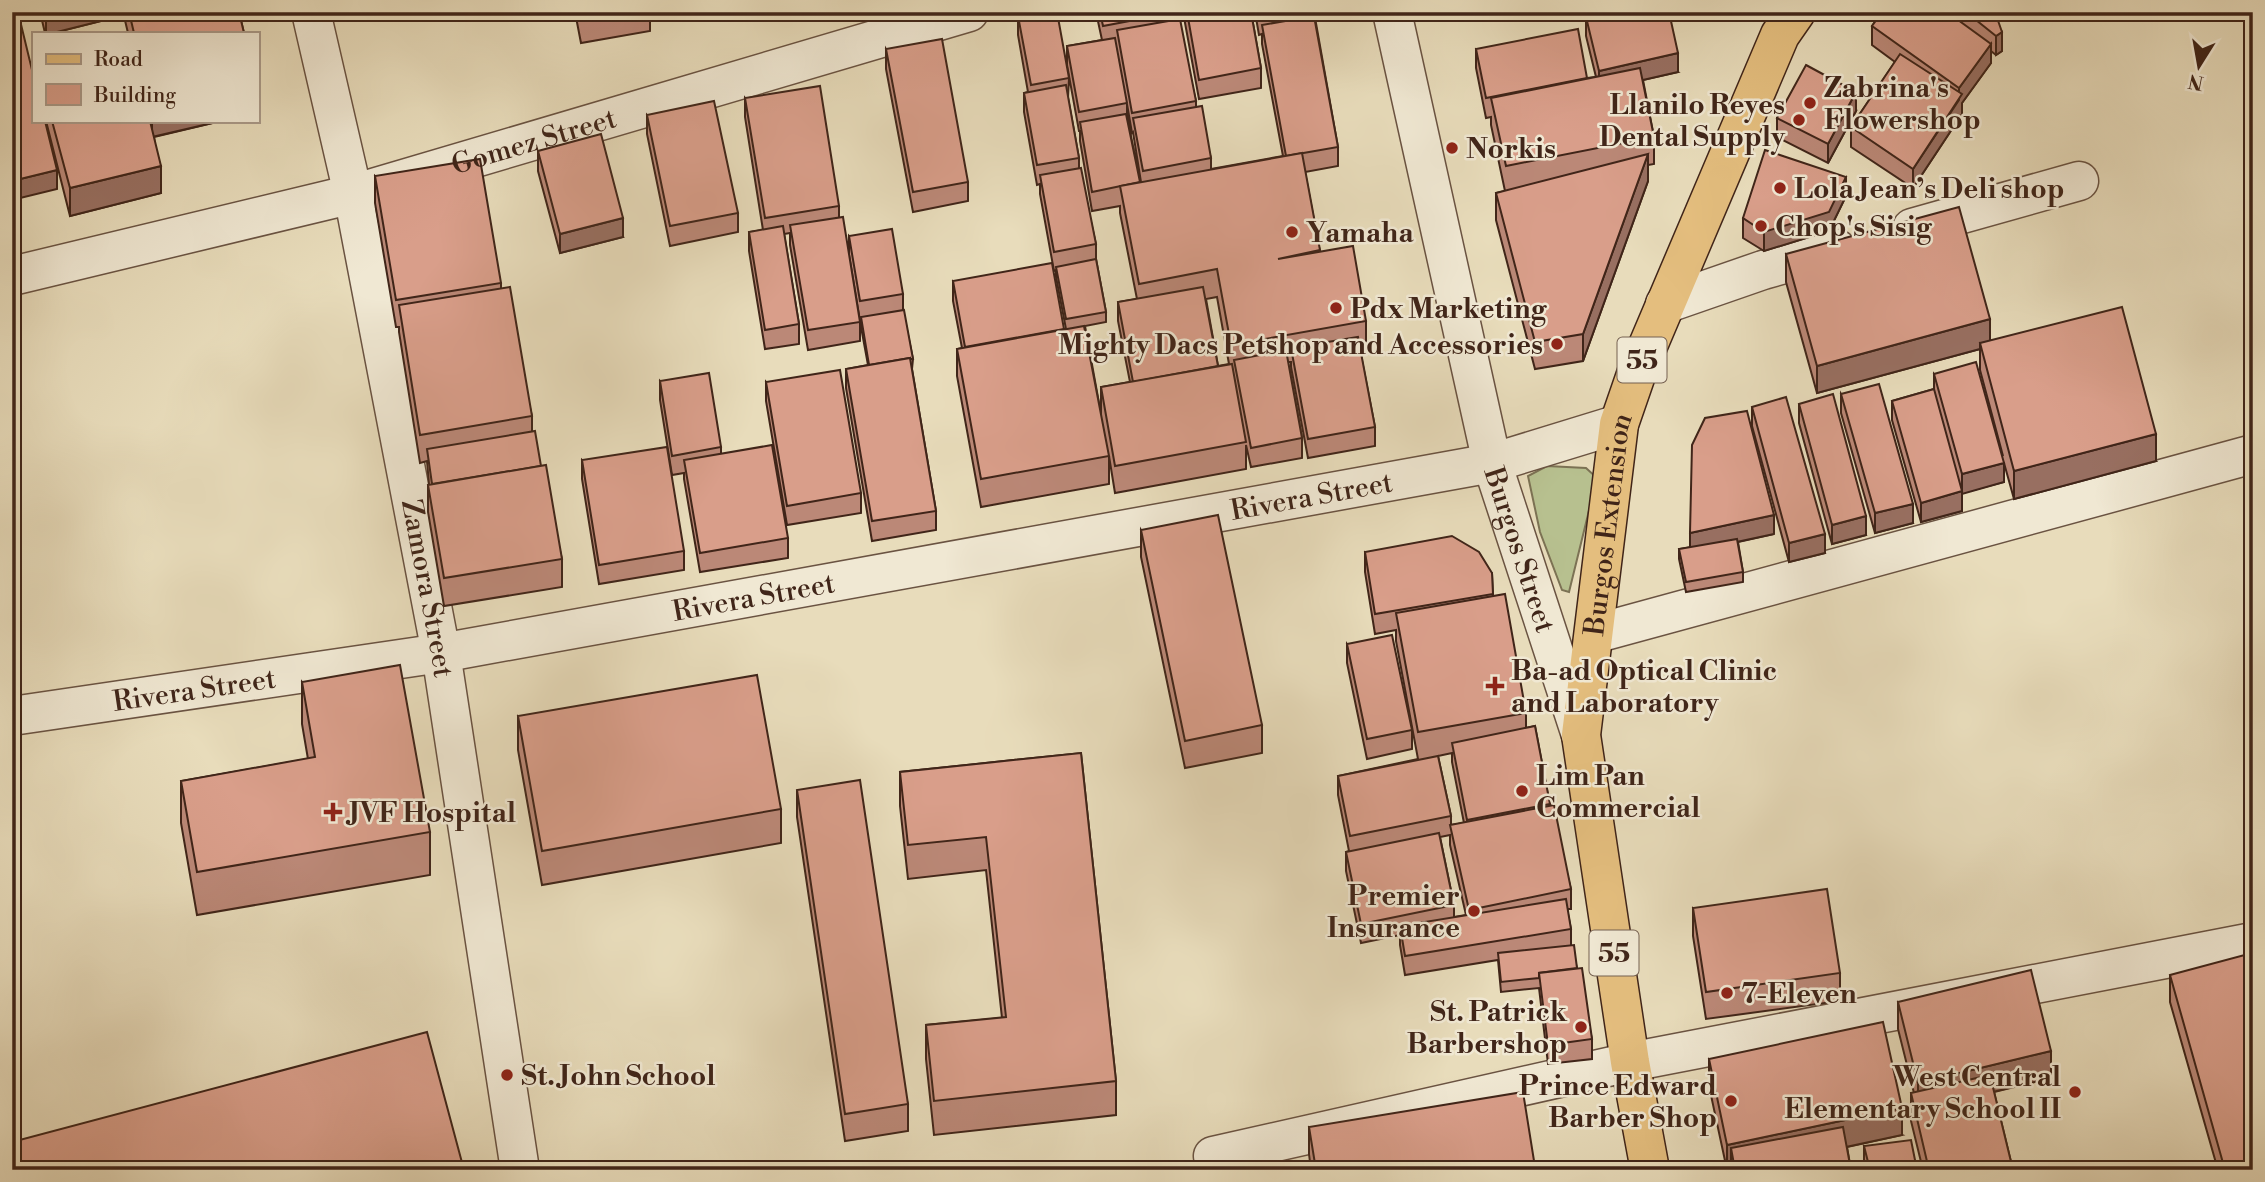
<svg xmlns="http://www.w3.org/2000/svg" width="2265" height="1182" viewBox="0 0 2265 1182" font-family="'Libre Bodoni',serif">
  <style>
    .green { fill: #b7c08f; stroke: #7c7254; stroke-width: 2 }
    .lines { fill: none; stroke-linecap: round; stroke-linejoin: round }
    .minor-casing { stroke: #6a5342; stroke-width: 41 }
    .major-casing { stroke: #402519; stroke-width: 41 }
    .minor { stroke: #f0e8d3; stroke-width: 38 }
    .major { stroke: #e4be7e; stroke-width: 38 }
    .wall { fill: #b87; stroke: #402519; stroke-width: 2; fill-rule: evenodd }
    .shaded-wall { fill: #986f61; stroke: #402519; stroke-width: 2 }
    .building { fill: #d99e8a; stroke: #402519; stroke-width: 2 }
    .poi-dot { fill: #8f2418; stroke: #f0e8d3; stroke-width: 2.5 }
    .labels { text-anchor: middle; stroke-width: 5; stroke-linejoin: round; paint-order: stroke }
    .shield { fill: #f0e8d3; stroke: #756051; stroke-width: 2 }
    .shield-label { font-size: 26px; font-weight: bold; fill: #402519 }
    .poi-label { font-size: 28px; font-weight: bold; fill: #402519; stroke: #f0e8d3; text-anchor: start }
    .street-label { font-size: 28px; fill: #402519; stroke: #f0e8d3 }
  </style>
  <rect width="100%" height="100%" fill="#e8dcbb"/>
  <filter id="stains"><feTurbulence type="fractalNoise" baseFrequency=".00286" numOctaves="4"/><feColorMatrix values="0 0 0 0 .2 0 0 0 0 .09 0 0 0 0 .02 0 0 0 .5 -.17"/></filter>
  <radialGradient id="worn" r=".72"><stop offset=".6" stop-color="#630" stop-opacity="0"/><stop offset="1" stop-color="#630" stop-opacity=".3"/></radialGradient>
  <polygon class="green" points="1547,466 1586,468 1597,478 1569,592 1562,590 1540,532 1528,476"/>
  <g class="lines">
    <g class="minor-casing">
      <g id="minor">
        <path id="s1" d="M311,12L353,194L441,653L520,1170"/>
        <path id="s2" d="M1392,12L1492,463L1581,735"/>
        <polyline points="1912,228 2079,181"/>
        <path id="s3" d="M12,276L353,194L969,12"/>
        <polyline points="1665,304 1763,270 1837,249"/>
        <polyline points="1594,634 2253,454"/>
        <path id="s4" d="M12,716L441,653L1492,463L1619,424"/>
        <polyline points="1213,1156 1630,1062 2253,942"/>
      </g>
    </g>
    <g class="major-casing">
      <g id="major">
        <path id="s5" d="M1650,1170L1630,1062L1581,735L1619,424L1638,369L1780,35L1796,12"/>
      </g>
    </g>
    <use href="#minor" class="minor"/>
    <use href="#major" class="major"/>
  </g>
  <g class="wall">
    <polygon points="40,12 117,12 117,17 53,33 45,33"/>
    <polygon points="123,12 239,12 244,33 128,33"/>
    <polygon points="575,12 650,12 650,31 581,43"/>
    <path d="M1096,12H1177V19L1196,101V107L1211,158V169L1283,156L1262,44V34L1259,35L1255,12H1314L1338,147V166L1305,172L1320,252L1366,321V349L1360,350L1375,427V446L1308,458L1291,367V362H1288L1302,438V458L1251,467L1246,445V469L1115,493L1109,456V484L981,507L957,376V349L962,348L953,301V281L1064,329H1066L1056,277V270L1054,271L1040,194V184L1037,185L1024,112V93L1028,92L1018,35V16L1069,78L1068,98L1079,158V168L1096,244V259L1106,312V322L1085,326L1101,414V387L1130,382L1118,321V302L1137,299L1120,213V206L1092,211L1080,141V131H1079L1067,65V46L1102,40ZM1127,104L1132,133L1133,132L1141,182H1140L1127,116ZM1217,297L1229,364L1218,366L1206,299Z"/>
    <polygon points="1183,12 1251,12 1261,68 1261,88 1199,99"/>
    <polygon points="1882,12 1995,12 2002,51 1996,55 1991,51 1991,63 1962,103 1962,114 1913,188 1851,147 1851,127 1895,62 1872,45 1872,26"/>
    <polygon points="1586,17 1678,72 1643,80 1654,137 1654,164 1648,165 1648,181 1583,361 1535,369 1496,220 1496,193 1505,191 1491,125 1491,117 1486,118 1476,68 1476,49 1587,78 1596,77 1586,36"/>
    <polygon points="886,49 968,182 968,201 913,212 886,69"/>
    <polygon points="745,98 839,206 839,217 860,322 860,341 808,350 790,245 790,233 784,234 799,324 799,344 765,349 749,251 749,232 763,230 745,117"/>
    <polygon points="1856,111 1828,163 1777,137 1777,118"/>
    <polygon points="647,115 738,213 738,232 670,246 647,134"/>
    <polygon points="46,121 221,121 154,137 161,193 70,216"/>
    <polygon points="538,151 623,237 560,253 538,171"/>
    <polygon points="375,176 501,283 501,289 532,416 532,432 562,559 562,587 444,606 428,512 428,485 429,484 427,461 420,463 399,332 399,327 396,327 375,203"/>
    <polygon points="1846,196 1829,231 1764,251 1743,238 1743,218"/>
    <polygon points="849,236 903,294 903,310 913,359 912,369 936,511 936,530 872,541 846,388 846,369 868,365 861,327 861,321 860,321 849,255"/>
    <polygon points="1786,254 1990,340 2156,461 2014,499 2004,463 2004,482 1962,493 1962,511 1921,522 1892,420 1892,401 1934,389 1934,374 2003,456 1980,370 1980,349 1817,393 1786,282"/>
    <polygon points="660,381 721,447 721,454 788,538 788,558 700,572 684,479 684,473 672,475 660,400"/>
    <polygon points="766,382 861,493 861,513 787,525 766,401"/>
    <polygon points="1841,394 1913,523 1875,533 1841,413"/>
    <polygon points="1799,404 1866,535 1832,544 1799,423"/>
    <polygon points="1752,407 1825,553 1789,562 1752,426"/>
    <polygon points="582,460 684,551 684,570 599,584 582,479"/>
    <polygon points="1141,530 1262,725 1262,753 1185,768 1141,557"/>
    <polygon points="1774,534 1738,542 1743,572 1743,582 1686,592 1679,559 1679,549"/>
    <path d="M1365,552L1492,573L1493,596L1526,713V728L1535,726L1550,806L1571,889V909H1567L1571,929V945L1577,968L1592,1039V1059L1548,1064L1539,988L1501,992L1498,960L1405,975L1400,945V935L1361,943L1346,871V852L1349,851L1338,795V776L1418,759L1396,641V630L1375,634L1365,572ZM1452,753V762L1464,823L1451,825V816L1438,756ZM1450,835V845L1466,915L1454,917V905L1440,837Z"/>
    <polygon points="1347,644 1412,730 1412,749 1367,759 1347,663"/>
    <polygon points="302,682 430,832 430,875 197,915 181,823 181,781 308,759 302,724"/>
    <polygon points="518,716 781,809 781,843 542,885 518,750"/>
    <polygon points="1081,753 1116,1081 1116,1115 934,1135 926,1059 926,1025 1002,1018 986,870 908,879 900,806 900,772"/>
    <polygon points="797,790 908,1104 908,1131 845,1141 797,817"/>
    <polygon points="1693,908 1840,973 1840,1001 1706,1019 1693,936"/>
    <polygon points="2170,975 2253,1170 2218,1170 2170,1002"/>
    <polygon points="1898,1002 2051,1078 1994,1092 2013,1170 1923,1170 1911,1121 1911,1093 1914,1093 1898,1029"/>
    <polygon points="1709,1059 1902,1135 1847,1147 1851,1170 1727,1170 1709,1086"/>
    <polygon points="1309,1127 1535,1167 1535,1170 1311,1170 1309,1154"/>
    <polygon points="1864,1146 1917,1170 1865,1170 1864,1165"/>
  </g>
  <g class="shaded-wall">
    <polygon points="60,12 117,12 117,17 53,33 46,33 46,16"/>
    <polygon points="1707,12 1717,12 1707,15"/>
    <polygon points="2002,32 2002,51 1996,55 1996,36"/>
    <polygon points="1991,44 1991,63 1962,103 1962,114 1913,188 1913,169 1959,100 1959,88"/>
    <polygon points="1678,53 1678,72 1599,90 1599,71"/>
    <polygon points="1856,92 1856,111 1828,163 1828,144"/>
    <polygon points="152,121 221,121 152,137"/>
    <polygon points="1648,154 1648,181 1583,361 1583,334"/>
    <polygon points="161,166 161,193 70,216 70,188"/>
    <polygon points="57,170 57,189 12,200 12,181"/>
    <polygon points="1846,177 1846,196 1829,231 1764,251 1764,232"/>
    <polygon points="623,218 623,237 560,253 560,234"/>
    <polygon points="1990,319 1990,346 1980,343 1980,349 1817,393 1817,366"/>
    <polygon points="2156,434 2156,461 2014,499 2014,471"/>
    <polygon points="2004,463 2004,482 1962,494 1962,474"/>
    <polygon points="1962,491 1962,511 1921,522 1921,503"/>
    <polygon points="1913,504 1913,523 1875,533 1875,513"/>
    <polygon points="1774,515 1774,534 1690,552 1690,533"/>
    <polygon points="1866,516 1866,535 1832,544 1832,525"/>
    <polygon points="1825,534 1825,553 1789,562 1789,543"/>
    <polygon points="2051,1051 2051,1078 1918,1110 1918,1083"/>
    <polygon points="1902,1108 1902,1135 1738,1170 1731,1148 1731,1170 1727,1170 1727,1145"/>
  </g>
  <g class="building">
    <polygon points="12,12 18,12 33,74 33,121 45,121 57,170 12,181"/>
    <polygon points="45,12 60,12 46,16"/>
    <polygon points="129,12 239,12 244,33 134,33"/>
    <polygon points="580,12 602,12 581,16"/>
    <polygon points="1035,12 1057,12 1069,78 1031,85 1018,16"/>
    <polygon points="1100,12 1177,12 1103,26"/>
    <polygon points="1187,12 1251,12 1261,68 1199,80"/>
    <polygon points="1258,12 1275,12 1259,15"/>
    <polygon points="1606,12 1669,12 1678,53 1599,71 1586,17"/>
    <polygon points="1882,12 1947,12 1991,44 1959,88 1872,26"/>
    <polygon points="1966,12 1995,12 2002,32 1996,36"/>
    <polygon points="1314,16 1338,147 1286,156 1262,25"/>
    <polygon points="1180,19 1196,101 1132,113 1117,30"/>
    <polygon points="1578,29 1587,78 1486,98 1476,49"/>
    <polygon points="1115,38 1127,103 1079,112 1067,46"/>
    <polygon points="942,39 968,182 913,192 886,49"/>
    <polygon points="1900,54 1962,94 1913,169 1851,127"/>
    <polygon points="1806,65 1856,92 1828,144 1777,118"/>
    <polygon points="1640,68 1654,137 1506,166 1491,98"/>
    <polygon points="1066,85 1079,158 1037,165 1024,93"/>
    <polygon points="820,86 839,206 765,218 745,98"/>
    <polygon points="714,101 738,213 670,226 647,115"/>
    <polygon points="1202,106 1211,158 1143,171 1133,118"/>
    <polygon points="1126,114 1140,182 1092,192 1080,122"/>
    <polygon points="52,121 150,121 161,166 70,188"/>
    <polygon points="601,134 623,218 560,234 538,151"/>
    <polygon points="1765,150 1846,177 1829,212 1764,232 1743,218"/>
    <polygon points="1302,153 1320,250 1278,259 1353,246 1366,321 1231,345 1217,269 1139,284 1120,186"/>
    <polygon points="1648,154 1583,334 1535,342 1496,193"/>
    <polygon points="480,159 501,283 396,300 375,176"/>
    <polygon points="1081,168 1096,244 1054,252 1040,175"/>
    <polygon points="1959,207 1990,319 1817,366 1786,254"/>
    <polygon points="843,217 860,322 808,330 790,225"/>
    <polygon points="783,226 799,324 765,330 749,232"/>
    <polygon points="892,229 903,294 860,301 849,236"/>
    <polygon points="1096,259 1106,312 1066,319 1056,267"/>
    <polygon points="1052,263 1064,329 965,347 953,281"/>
    <polygon points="510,287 532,416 420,435 399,305"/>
    <polygon points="1203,287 1218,366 1133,382 1118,302"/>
    <polygon points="2122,307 2156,434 2014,471 1980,343"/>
    <polygon points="904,310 913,359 910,359 910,358 869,365 861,317"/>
    <polygon points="1084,326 1109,456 981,479 957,349"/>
    <polygon points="1358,337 1375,427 1308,439 1291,348"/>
    <polygon points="1286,350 1302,438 1251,448 1234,360"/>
    <polygon points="910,358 936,511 872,521 846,369"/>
    <polygon points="1976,362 2004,463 1962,474 1934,374"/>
    <polygon points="1232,364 1246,442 1115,466 1101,387"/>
    <polygon points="840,370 861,493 787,506 766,382"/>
    <polygon points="709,373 721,447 672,456 660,381"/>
    <polygon points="1879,384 1913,504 1875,513 1841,394"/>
    <polygon points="1934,389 1962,491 1921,503 1892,401"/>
    <polygon points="1833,394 1866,516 1832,525 1799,404"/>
    <polygon points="1786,397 1825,534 1789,543 1752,407"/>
    <polygon points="1747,411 1774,515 1690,533 1692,445 1705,418"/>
    <polygon points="535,431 541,466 432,484 427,449"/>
    <polygon points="772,445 788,538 700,553 684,460"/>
    <polygon points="667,447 684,551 599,565 582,460"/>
    <polygon points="546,465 562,559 444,578 428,485"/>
    <polygon points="1218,515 1262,725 1185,741 1141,530"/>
    <polygon points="1452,536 1479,552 1492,573 1493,594 1375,614 1365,552"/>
    <polygon points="1737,539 1743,572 1686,582 1679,549"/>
    <polygon points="1505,594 1526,713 1418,732 1396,613"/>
    <polygon points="1392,635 1412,730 1367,739 1347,644"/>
    <polygon points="400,665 430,832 197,872 181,781 315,757 302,682"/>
    <polygon points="757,675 781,809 542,851 518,716"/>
    <polygon points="1535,726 1550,804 1467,820 1452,743"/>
    <polygon points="1081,753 1116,1081 934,1101 926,1025 1006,1017 986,837 908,845 900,772"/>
    <polygon points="1438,756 1451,816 1350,836 1338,776"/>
    <polygon points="860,780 908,1104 845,1114 797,790"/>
    <polygon points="1554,805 1571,889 1469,910 1450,825"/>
    <polygon points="1439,833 1454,905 1361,924 1346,852"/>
    <polygon points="1827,889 1840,973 1706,992 1693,908"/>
    <polygon points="1566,899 1571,929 1405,956 1400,926"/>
    <polygon points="1574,945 1577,968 1539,973 1539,978 1501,982 1498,953"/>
    <polygon points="2252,953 2253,1170 2225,1170 2170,975"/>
    <polygon points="1582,968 1592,1039 1548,1045 1539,973"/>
    <polygon points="2031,970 2051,1051 1918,1083 1898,1002"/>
    <polygon points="1883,1022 1902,1108 1727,1145 1709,1059"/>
    <polygon points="427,1032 464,1170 12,1170 12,1142"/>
    <polygon points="1990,1075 2013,1170 1929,1170 1911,1093"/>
    <polygon points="1523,1092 1535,1167 1521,1170 1316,1170 1309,1127"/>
    <polygon points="1843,1127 1851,1170 1735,1170 1731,1148"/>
    <polygon points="1911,1140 1917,1170 1870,1170 1864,1146"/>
    <polygon points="2210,1165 2212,1170 2192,1170"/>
  </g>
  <g class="poi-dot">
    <circle cx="1810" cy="103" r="7"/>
    <circle cx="1799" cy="120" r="7"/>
    <circle cx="1452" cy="148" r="7"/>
    <circle cx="1780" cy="188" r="7"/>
    <circle cx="1761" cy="226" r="7"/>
    <circle cx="1292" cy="232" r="7"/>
    <circle cx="1336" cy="308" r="7"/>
    <circle cx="1557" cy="344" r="7"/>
    <path d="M1491.5 675.5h7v7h7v7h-7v7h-7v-7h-7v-7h7z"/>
    <circle cx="1522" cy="791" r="7"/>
    <path d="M329.5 801.5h7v7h7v7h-7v7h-7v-7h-7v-7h7z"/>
    <circle cx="1474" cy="911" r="7"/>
    <circle cx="1727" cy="993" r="7"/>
    <circle cx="1581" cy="1027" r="7"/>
    <circle cx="507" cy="1075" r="7"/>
    <circle cx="2075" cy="1092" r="7"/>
    <circle cx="1731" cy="1101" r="7"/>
  </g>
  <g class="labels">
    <g class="shield">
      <rect x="1617.5" y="337.5" width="49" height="45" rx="5"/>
      <rect x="1589.5" y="930.5" width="49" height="45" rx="5"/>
    </g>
    <g class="shield-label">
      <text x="1642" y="369">55</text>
      <text x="1614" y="962">55</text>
    </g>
    <g class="poi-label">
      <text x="1824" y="97">Zabrina's<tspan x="1824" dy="32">Flowershop</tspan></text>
      <text x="1785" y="114" text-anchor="end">Llanilo Reyes<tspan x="1785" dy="32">Dental Supply</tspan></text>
      <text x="1466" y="158">Norkis</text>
      <text x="1794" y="198">Lola Jean’s Deli shop</text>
      <text x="1775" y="236">Chop's Sisig</text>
      <text x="1306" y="242">Yamaha</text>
      <text x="1350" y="318">Pdx Marketing</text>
      <text x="1543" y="354" text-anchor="end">Mighty Dacs Petshop and Accessories</text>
      <text x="1511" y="680">Ba-ad Optical Clinic<tspan x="1511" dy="32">and Laboratory</tspan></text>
      <text x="1536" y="785">Lim Pan<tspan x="1536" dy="32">Commercial</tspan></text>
      <text x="349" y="822">JVF Hospital</text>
      <text x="1460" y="905" text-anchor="end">Premier<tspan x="1460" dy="32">Insurance</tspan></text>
      <text x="1741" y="1003">7-Eleven</text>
      <text x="1567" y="1021" text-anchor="end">St. Patrick<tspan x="1567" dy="32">Barbershop</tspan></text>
      <text x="521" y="1085">St. John School</text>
      <text x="2061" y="1086" text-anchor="end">West Central<tspan x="2061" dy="32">Elementary School II</tspan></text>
      <text x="1717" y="1095" text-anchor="end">Prince Edward<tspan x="1717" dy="32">Barber Shop</tspan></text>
    </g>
    <g class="street-label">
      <text dy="10" stroke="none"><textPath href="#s3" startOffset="539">Gomez Street</textPath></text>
      <text dy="10" stroke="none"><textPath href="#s4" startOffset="1318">Rivera Street</textPath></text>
      <text dy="10" stroke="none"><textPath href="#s5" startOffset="653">Burgos Extension</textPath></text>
      <text dy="10" stroke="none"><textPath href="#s2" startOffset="553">Burgos Street</textPath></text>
      <text dy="10" stroke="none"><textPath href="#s1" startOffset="588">Zamora Street</textPath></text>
      <text dy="10" stroke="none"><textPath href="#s4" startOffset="751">Rivera Street</textPath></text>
      <text dy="10" stroke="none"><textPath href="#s4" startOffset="184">Rivera Street</textPath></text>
    </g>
  </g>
  <rect width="2265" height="1182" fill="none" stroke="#e8dcbb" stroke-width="42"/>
  <rect x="14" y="14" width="2237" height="1154" fill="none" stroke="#402519" stroke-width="3.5"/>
  <rect x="21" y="21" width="2223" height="1140" fill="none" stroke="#402519" stroke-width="2"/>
  <rect x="32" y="32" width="228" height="91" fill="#f0e8d3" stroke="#aa9a89" stroke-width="2"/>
  <rect x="46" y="54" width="35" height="10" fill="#e4be7e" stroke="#aa9a89" stroke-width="2"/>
  <text x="94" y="66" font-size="21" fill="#402519">Road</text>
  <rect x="46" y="84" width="35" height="21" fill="#d99e8a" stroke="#aa9a89" stroke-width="2"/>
  <text x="94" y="102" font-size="21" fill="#402519">Building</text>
  <g transform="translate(2199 66) rotate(191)" stroke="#f0e8d3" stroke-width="5" paint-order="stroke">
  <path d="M0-5L12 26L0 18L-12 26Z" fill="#402519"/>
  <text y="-10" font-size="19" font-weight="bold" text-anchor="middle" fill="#402519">N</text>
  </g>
  <rect width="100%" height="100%" filter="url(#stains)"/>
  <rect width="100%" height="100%" fill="url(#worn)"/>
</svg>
